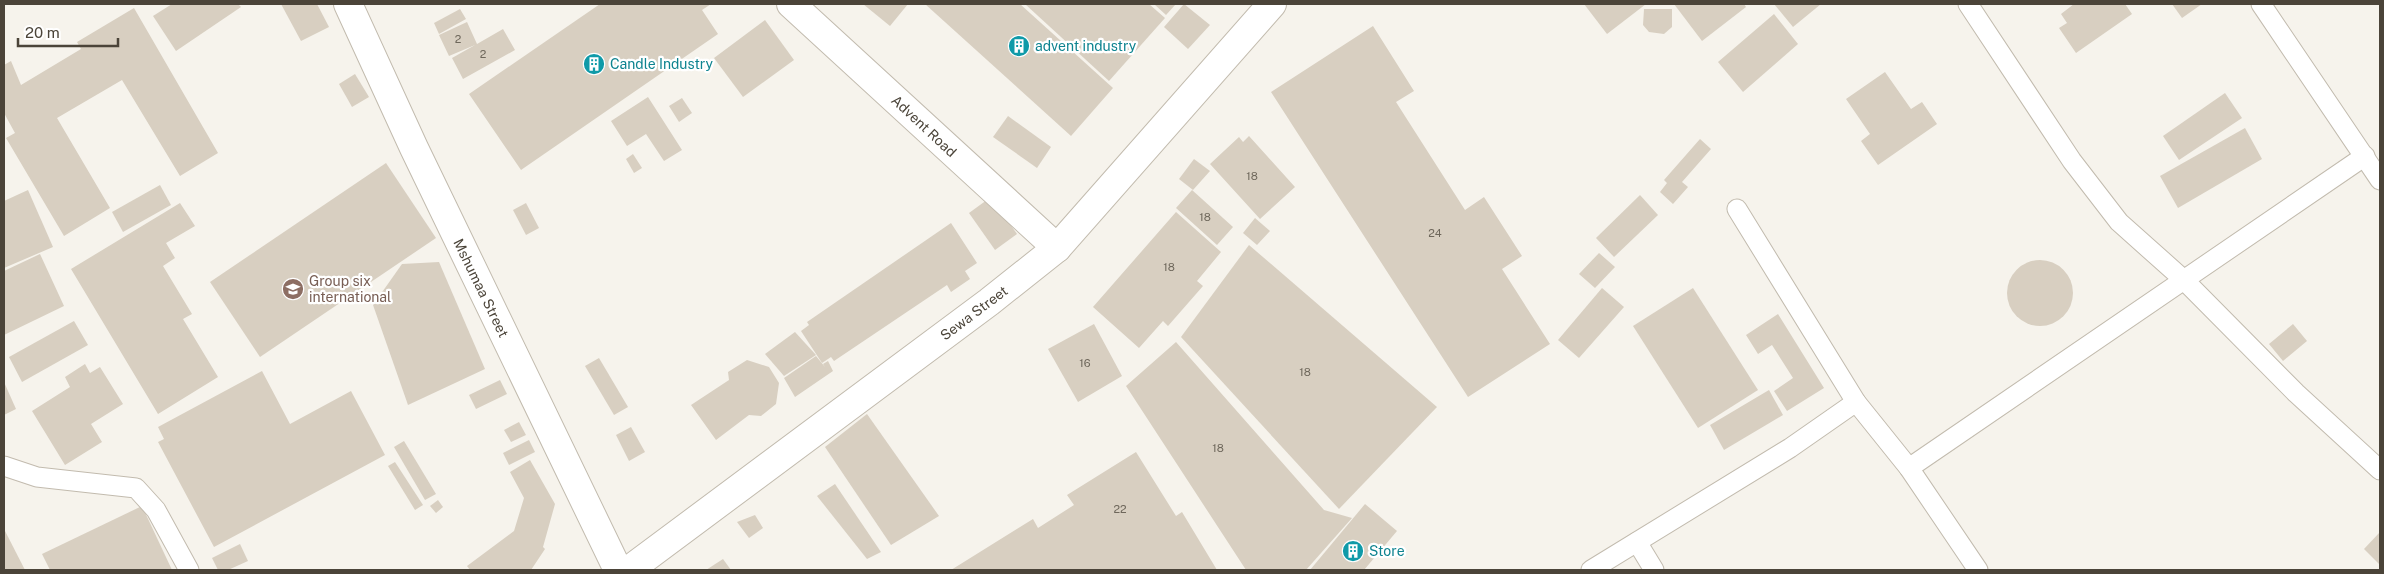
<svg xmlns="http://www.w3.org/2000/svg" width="2384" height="574" viewBox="0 0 2384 574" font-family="'Public Sans',sans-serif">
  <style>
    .building { fill: #d8cfc1 }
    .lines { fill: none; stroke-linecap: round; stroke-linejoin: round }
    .service-casing { stroke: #c2bbae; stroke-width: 21 }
    .minor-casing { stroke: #c2bbae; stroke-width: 30 }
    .service { stroke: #fff; stroke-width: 19 }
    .minor { stroke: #fff; stroke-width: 28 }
    .labels { text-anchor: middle; stroke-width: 4.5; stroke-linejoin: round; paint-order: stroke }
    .number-label { font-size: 11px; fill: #6e675b }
    .culture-label { font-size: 14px; fill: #0d838f; stroke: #fff; text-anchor: start }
    .street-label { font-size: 14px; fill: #4b4439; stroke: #fff }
    .education-label { font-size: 14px; fill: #785e54; stroke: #fff; text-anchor: start }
  </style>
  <rect width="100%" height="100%" fill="#f6f3ec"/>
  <g class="building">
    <polygon points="172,4 238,4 241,7 176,51 153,16"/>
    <polygon points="281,4 317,4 329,27 301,41"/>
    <polygon points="600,4 711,4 702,10 718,34 521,170 469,94"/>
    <polygon points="863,4 908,4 890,26"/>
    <polygon points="925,4 1020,4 1113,88 1071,136"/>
    <polygon points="1025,4 1149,4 1165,18 1109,81"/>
    <polygon points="1154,4 1176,4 1166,15"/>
    <polygon points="1184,4 1210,25 1188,49 1164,27"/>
    <polygon points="1584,4 1646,4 1607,34"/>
    <polygon points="1674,4 1744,4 1746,7 1702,41"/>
    <polygon points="1774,4 1821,4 1793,27"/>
    <polygon points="2074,4 2125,4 2132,14 2076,53 2059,28 2067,23 2061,14"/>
    <polygon points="2172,4 2202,4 2182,18"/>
    <polygon points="134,8 218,153 180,176 122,80 57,118 110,208 64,236 6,138 15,133 4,113 4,65 11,61 21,85 81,49 77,42"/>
    <polygon points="460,9 466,19 439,34 434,23"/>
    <polygon points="1644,9 1672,9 1672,27 1664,34 1649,32 1643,25"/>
    <polygon points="1774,14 1798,44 1743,92 1718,62"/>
    <polygon points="765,20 794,60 743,97 714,58"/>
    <polygon points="467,22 477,44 503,29 515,50 463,79 452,58 475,45 449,56 439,35"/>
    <polygon points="1373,26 1414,91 1396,102 1465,210 1484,197 1522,256 1502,269 1550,344 1468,397 1271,92"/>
    <polygon points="1885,72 1911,109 1922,102 1937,124 1878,165 1861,141 1870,134 1846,99"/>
    <polygon points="355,74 369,97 352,107 339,84"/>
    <polygon points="2225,93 2242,118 2179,160 2163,136"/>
    <polygon points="648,97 682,150 664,161 646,134 627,146 611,121"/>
    <polygon points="682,98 692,113 679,122 669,106"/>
    <polygon points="1008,116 1051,147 1037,168 993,137"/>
    <polygon points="2245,128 2262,159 2178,208 2160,176"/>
    <polygon points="1249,136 1295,187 1260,219 1210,164 1239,137 1243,142"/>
    <polygon points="1700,139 1711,149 1682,182 1688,187 1673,204 1660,192 1667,183 1664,180"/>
    <polygon points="633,154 642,168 634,173 626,159"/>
    <polygon points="1194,159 1210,171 1193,190 1179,179"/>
    <polygon points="386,163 436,238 260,357 210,282"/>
    <polygon points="160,185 171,205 123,232 112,212"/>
    <polygon points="28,190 53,247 4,268 4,201"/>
    <polygon points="1192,190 1233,227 1217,245 1176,208"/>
    <polygon points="1640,195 1658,215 1614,257 1596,238"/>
    <polygon points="991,197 1017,234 995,250 969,213"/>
    <polygon points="180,203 195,226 166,243 175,258 163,266 192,314 183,319 218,377 158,414 71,269"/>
    <polygon points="526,203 539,228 526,235 513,210"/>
    <polygon points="1176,212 1221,252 1197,281 1203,286 1168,326 1163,321 1139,348 1093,307"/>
    <polygon points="1255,218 1270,231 1257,245 1243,233"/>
    <polygon points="951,223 977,263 965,271 970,279 951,292 947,285 834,361 831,357 822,363 801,331 809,325 807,322"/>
    <polygon points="1249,245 1437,407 1339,509 1181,337"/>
    <polygon points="1599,253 1615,267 1595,288 1579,274"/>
    <polygon points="40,254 64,306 4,335 4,271"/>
    <circle cx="2040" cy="293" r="33"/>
    <polygon points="439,262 485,369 408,405 373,305 402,264"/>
    <polygon points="1602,288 1624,307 1579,358 1558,340"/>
    <polygon points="1693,288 1758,390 1698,428 1633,326"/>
    <polygon points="1778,314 1824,388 1787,411 1774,391 1793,378 1772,345 1758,354 1746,335"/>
    <polygon points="74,321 88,345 22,382 9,357"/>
    <polygon points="1094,324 1122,376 1078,402 1048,349"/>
    <polygon points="2293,324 2307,341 2283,361 2269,344"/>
    <polygon points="795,332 816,355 784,376 765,354"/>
    <polygon points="1176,342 1324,510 1352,518 1306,570 1246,570 1126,386"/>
    <polygon points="816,356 825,367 823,364 828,361 833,371 795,397 784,378"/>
    <polygon points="599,358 628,407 614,415 585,366"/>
    <polygon points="747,360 769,367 779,383 776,404 761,416 749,415 716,440 691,405 729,380 728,372"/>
    <polygon points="85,364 90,373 100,367 123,404 91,424 102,442 65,465 32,411 70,387 65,377"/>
    <polygon points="262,371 290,424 351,391 385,455 214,547 158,442 164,439 158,427"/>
    <polygon points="500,380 507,394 476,409 469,395"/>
    <polygon points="4,382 16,409 4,415"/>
    <polygon points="1769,390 1783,415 1724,450 1710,425"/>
    <polygon points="867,414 939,516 891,545 825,447"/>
    <polygon points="519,422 526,435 511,442 504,430"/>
    <polygon points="631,427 645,452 629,461 616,435"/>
    <polygon points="529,440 535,452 509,465 503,453"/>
    <polygon points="404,441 436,494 425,500 394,447"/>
    <polygon points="1136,452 1176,516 1182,512 1217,570 951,570 1033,519 1038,528 1074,505 1067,495"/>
    <polygon points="530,460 555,504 543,547 545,549 531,570 470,570 467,566 514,531 524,498 510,472"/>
    <polygon points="395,462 423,505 415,510 388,466"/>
    <polygon points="835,484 881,552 867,559 817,496"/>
    <polygon points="438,500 443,507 436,513 430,506"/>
    <polygon points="1365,504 1397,531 1364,570 1310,570"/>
    <polygon points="142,506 172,570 50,570 42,554"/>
    <polygon points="755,515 763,528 749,538 737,522"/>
    <polygon points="4,529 25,570 4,570"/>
    <polygon points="2380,532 2380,565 2364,549"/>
    <polygon points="240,544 248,561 228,570 218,570 212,558"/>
    <polygon points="723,559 731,570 706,570"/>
  </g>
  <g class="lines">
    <g class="service-casing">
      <g id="service">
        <polyline points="1968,4 2072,161 2119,222 2184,280 2296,393 2380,470"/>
        <polyline points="2261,4 2380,180"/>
        <polyline points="1737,209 1856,402 1909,468 1978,570"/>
        <polyline points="4,466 37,477 136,488 156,510 189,570"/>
        <polyline points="1909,468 2365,156"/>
        <polyline points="1637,542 1654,570"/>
        <polyline points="1591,570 1790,448 1856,402"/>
      </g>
    </g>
    <g class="minor-casing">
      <g id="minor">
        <polyline points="348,4 414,148 618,570"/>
        <polyline points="791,4 1057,248"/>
        <polyline points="629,570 989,302 1057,248 1272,4"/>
      </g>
    </g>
    <use href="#service" class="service"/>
    <use href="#minor" class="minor"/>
  </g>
  <defs>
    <g id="building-disc" transform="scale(1.125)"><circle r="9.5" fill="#0f9aa8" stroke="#fff"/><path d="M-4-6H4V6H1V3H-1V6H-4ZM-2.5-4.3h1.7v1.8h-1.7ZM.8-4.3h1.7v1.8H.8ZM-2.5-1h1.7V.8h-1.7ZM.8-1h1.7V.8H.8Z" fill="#fff"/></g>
    <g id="school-disc" transform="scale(1.125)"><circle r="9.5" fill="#8d6e63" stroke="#fff"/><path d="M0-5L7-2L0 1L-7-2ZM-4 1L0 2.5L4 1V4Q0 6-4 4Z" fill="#fff"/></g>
  </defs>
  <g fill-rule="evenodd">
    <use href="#building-disc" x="1019" y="46"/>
    <use href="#building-disc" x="594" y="64"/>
    <use href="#school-disc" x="293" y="289"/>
    <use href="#building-disc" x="1353" y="551"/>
  </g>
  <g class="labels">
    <g class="number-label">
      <text x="458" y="43">2</text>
      <text x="483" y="58">2</text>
      <text x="1252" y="180">18</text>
      <text x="1205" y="221">18</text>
      <text x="1435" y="237">24</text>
      <text x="1169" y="271">18</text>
      <text x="1085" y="367">16</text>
      <text x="1305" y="376">18</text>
      <text x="1218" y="452">18</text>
      <text x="1120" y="513">22</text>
    </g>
    <g class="culture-label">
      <text x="1035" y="51">advent industry</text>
      <text x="610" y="69">Candle Industry</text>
      <text x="1369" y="556">Store</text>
    </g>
    <g class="street-label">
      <text transform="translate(924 126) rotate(43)" y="5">Advent Road</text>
      <text transform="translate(481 288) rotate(64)" y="5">Mshumaa Street</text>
      <text transform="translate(974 313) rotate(-37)" y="5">Sewa Street</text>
    </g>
    <g class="education-label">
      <text x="309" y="286">Group six<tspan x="309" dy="16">international</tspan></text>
    </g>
  </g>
  <rect width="2384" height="574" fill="none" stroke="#4b4439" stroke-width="10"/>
  <path d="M18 38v8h100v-8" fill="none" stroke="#4b4439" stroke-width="2.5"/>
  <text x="25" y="38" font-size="15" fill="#4b4439" stroke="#ffffff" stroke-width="4" paint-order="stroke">20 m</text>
</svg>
